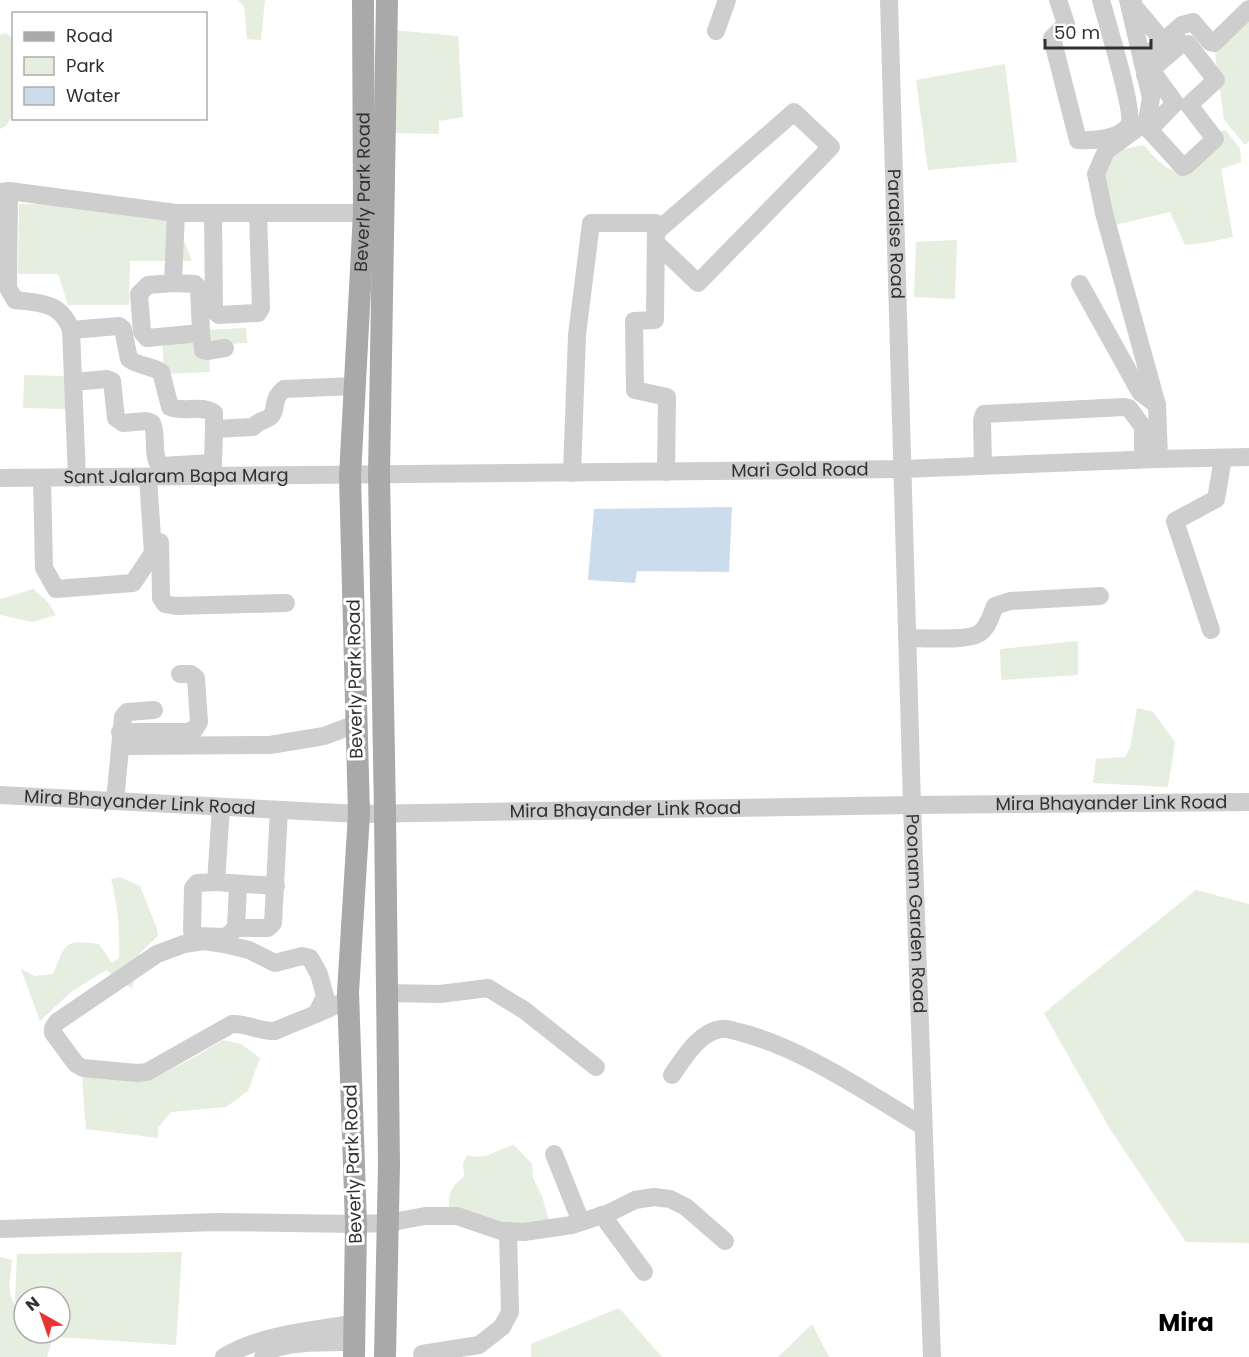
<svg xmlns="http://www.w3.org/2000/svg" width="1249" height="1357" viewBox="0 0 1249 1357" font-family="Poppins,sans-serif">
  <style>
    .green { fill: #e6eedf }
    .water { fill: #cbdded }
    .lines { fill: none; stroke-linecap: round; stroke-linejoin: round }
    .minor { stroke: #cecece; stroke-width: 18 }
    .major { stroke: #a9a9a9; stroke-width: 22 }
    .labels { text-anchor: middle; stroke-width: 6; stroke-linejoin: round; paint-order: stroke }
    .street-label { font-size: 18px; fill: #313131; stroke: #fff }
    .district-label { font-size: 24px; font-weight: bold; fill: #000; stroke: #fff }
  </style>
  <rect width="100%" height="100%" fill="#fff"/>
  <g class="green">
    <polygon points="238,0 265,0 261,40 247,39 244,6"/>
    <polygon points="1249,12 1249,141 1245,145 1224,120 1213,38"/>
    <polygon points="393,30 458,36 463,117 439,121 439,134 392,133"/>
    <polygon points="6,33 13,39 13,114 6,126 0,129 0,35"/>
    <polygon points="1005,64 1017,162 928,170 916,80"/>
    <path d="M1226,130L1240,149L1241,162L1221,169L1233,237L1210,242L1185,245L1170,212L1115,225L1102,181L1115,151L1143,145C1151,152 1162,167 1172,170C1195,177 1210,146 1221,131Z"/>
    <polygon points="19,204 159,206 185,243 192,261 130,261 129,305 68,305 58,274 18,274"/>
    <polygon points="957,240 955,299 914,297 916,242"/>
    <polygon points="246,328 247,343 209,345 210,372 164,374 162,332"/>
    <polygon points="24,375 66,376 66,409 23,408"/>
    <polygon points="33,589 47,601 56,615 32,622 0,615 0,599"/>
    <polygon points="1078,641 1078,675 1001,680 1000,649"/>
    <polygon points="1137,708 1153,712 1175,742 1168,787 1093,783 1096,759 1125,757 1130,748"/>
    <path d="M120,877L140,886L157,929L158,936L140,953L132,989L106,970L71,992L40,1021L21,969L35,976L53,974C66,943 63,939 99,944L112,963L119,958C120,931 118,906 111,879Z"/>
    <polygon points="1196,890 1249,904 1249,1243 1186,1242 1110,1129 1044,1013"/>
    <polygon points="223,1040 241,1044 260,1058 248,1091 226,1107 171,1112 158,1128 158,1138 86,1129 82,1075 153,1078 193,1058"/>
    <path d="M514,1145L532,1164L533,1178L542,1196L550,1224L507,1227L449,1208C450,1188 450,1190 464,1176L463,1164L467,1155C489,1161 495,1149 514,1145Z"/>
    <polygon points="182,1252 176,1345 58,1337 52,1333 60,1333 60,1297 24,1297 24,1309 15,1301 17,1254"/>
    <path d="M0,1257L12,1260C10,1287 4,1295 24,1315V1333H48L53,1337L47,1357H0Z"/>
    <polygon points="619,1308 662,1357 531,1357 531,1344"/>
    <polygon points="812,1324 829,1357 778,1357"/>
  </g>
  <polygon class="water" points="732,507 729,572 637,571 635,583 588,580 594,509"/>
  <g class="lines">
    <g class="minor">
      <path id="s1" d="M889,0L912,805L932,1357"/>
      <path d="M1058,0L1066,24L1052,38L1078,140C1092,141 1121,139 1129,125C1135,113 1106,19 1101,0"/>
      <polyline points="1128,0 1151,98 1147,121 1106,151 1096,174 1104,213 1157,405 1159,459"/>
      <polyline points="1133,1 1132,4 1163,41"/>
      <polyline points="716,31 727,0"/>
      <polyline points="1142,60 1182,25 1193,22 1210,42 1214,43 1249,9"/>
      <polyline points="1144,124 1183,167 1187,165 1215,139 1189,105 1216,80 1188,44 1181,44 1145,75"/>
      <polyline points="1149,130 1175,103 1154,74"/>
      <path d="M9,191L8,288L15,300C40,303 61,302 71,330L77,478"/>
      <polyline points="0,192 9,191 176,213 364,213"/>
      <polyline points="213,213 214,311 219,315 258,313 261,308 258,213"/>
      <polyline points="656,232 794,112 831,147 698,283 656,243"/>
      <polyline points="173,283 195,284 199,288 201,333 147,338 142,332 139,294 148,285 173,283 176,213"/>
      <polyline points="1080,284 1140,392 1157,405"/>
      <path d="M71,330L119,326L123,329L129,359C139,366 151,366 161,372L170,407C184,413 201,404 214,413V429L253,427C260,419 267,421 271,416C278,407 271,400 284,389L355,386"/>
      <polyline points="201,333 203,350 207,351 225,348"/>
      <path d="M73,382L107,379L112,381L116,418L123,423L146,421L152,423C158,436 151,455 160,466L213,463V477"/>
      <polyline points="213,463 214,429"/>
      <polyline points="983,466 982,420 984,414 1124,407 1129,408 1143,427 1143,459"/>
      <polyline points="572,473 577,335 591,223 656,223 655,320 634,321 635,390 667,397 666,472"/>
      <path id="s2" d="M0,478L903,469L1158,459L1249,457"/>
      <polyline points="42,478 44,568 56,589 133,583 153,553 148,477"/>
      <polyline points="160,542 161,598 165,604 176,606 286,603"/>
      <polyline points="1211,630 1175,521 1216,499 1223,458"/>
      <path d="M907,638C923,638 966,641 978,634C988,629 991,615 995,606L1010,601L1100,596"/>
      <polyline points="120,732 187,732 195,729 199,722 196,678 191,674 180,674"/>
      <polyline points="123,748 128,746 270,745 324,736 356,724"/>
      <path id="s3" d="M0,795L359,814L912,805L1249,802"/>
      <polyline points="115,801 123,717 127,712 154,710"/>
      <polyline points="221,807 216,882 197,883 193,888 192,931 196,936 226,937 236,928 268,928 273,923 279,810"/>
      <polyline points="216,882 276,886"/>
      <polyline points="236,928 238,885"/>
      <polyline points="386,993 440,994 488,988 524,1010 596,1067"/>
      <path d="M317,1013L325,996L319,974L310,958L302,956L275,963L249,950L224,944L204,941L184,944L157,954L57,1022L53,1028V1033L76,1064L83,1068L137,1073L147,1072L232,1024C247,1023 260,1032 275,1031C299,1020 325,1012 348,999"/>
      <path d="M672,1075C684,1058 699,1032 721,1029C726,1028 734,1031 739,1032C803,1048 867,1093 923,1126"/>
      <polyline points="554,1154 581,1222"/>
      <polyline points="602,1215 644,1272"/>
      <polyline points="0,1229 218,1222 356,1224 387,1223 425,1216 457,1216 501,1231 524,1232 572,1225 609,1213 635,1200 654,1197 670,1199 686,1207 725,1241"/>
      <polyline points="422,1354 479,1345 502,1327 510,1312 508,1231"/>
      <path d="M224,1357C262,1334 311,1331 355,1323"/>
      <path d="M263,1357C273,1340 335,1342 355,1342"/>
    </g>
    <g class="major">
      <path id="s4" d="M354,1357L356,1224L348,992L359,814L350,476L364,213L363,0"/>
      <polyline points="385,1357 389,1164 385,813 379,475 387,0"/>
    </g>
  </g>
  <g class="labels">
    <g class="street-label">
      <text dy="6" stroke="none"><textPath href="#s4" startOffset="1166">Beverly Park Road</textPath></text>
      <text dy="6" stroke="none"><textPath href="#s1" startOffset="234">Paradise Road</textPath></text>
      <text dy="6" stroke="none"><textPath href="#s2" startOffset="800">Mari Gold Road</textPath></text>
      <text dy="6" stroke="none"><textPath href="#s2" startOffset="176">Sant Jalaram Bapa Marg</textPath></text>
      <text transform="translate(355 679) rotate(-91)" y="6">Beverly Park Road</text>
      <text dy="6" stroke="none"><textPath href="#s3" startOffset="140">Mira Bhayander Link Road</textPath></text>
      <text dy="6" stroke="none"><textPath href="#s3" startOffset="1112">Mira Bhayander Link Road</textPath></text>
      <text dy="6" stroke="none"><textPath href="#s3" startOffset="626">Mira Bhayander Link Road</textPath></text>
      <text dy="6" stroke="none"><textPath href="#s1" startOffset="914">Poonam Garden Road</textPath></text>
      <text transform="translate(353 1164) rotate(-92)" y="6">Beverly Park Road</text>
    </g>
    <g class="district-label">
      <text x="1186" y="1331">Mira</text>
    </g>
  </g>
  <rect x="12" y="12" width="195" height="108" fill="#ffffff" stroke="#adadad" stroke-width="1.5"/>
  <rect x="24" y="32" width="30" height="9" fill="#a9a9a9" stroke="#adadad" stroke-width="1.5"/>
  <text x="66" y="42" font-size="18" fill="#313131">Road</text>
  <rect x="24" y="57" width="30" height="18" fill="#e6eedf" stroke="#adadad" stroke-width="1.5"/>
  <text x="66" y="72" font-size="18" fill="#313131">Park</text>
  <rect x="24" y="87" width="30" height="18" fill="#cbdded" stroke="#adadad" stroke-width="1.5"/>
  <text x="66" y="102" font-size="18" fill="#313131">Water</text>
  <g transform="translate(42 1315) rotate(320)"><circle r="28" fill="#ffffff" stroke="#adadad" stroke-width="1.5"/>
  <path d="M0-4.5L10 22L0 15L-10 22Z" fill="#e83432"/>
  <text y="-9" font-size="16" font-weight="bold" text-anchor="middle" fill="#313131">N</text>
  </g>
  <path d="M1045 39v9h106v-9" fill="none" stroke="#313131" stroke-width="3"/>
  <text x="1054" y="39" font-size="18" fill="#313131" stroke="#ffffff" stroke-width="4.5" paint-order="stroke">50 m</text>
</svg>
